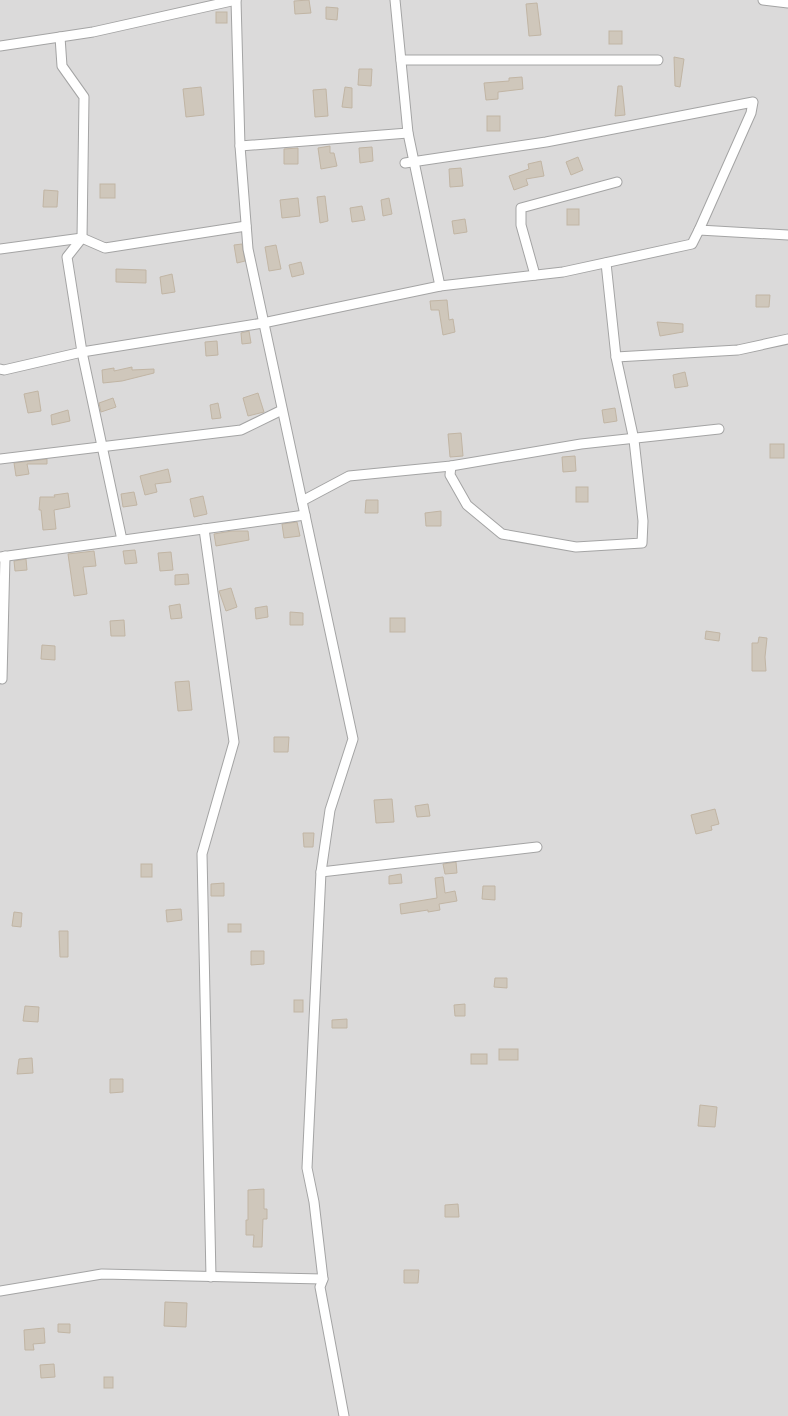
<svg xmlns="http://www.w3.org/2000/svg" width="788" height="1416" viewBox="0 0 788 1416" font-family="'Nunito Sans',sans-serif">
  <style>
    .residential { fill: #dbdada }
    .building { fill: #cfc7bb; stroke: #c1b5a4 }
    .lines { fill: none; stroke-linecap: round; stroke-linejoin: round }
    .street-casing { stroke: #a4a4a4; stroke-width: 11 }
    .street { stroke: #fff; stroke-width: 9 }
  </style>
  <rect width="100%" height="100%" fill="#efece2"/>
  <rect class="residential" x="0" y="0" width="788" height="1416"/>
  <g class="building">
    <polygon points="309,0 311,13 295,14 294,1"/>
    <polygon points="537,3 541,35 529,36 526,4"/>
    <polygon points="326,7 338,8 337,20 326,19"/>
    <rect x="216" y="12" width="11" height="11"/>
    <rect x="609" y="31" width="13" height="13"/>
    <polygon points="674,57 684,59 680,87 675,86"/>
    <polygon points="359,69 372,69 371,86 358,85"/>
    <polygon points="522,77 523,89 498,92 498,99 486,100 484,83 509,81 509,78"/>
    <polygon points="618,86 622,86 625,115 615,116"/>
    <polygon points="201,87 204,115 186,117 183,89"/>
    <polygon points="345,87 352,88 352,108 342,107"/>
    <polygon points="326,89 328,116 315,117 313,90"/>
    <rect x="487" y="116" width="13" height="15"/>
    <polygon points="330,146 330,153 334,153 337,166 321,169 318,148"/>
    <polygon points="372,147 373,161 360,163 359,148"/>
    <polygon points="298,148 298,164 284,164 284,149"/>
    <polygon points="578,157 583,170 571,175 566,162"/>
    <polygon points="541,161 544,176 526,179 528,185 514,190 509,176 529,169 528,164"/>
    <polygon points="461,168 463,186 450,187 449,169"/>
    <rect x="100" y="184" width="15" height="14"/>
    <polygon points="44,190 58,191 57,207 43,207"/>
    <polygon points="325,196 328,221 320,223 317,197"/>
    <polygon points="298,198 300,216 282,218 280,200"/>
    <polygon points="389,198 392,214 383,216 381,200"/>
    <polygon points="362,206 365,220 352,222 350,208"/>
    <rect x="567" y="209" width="12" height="16"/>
    <polygon points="465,219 467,232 454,234 452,221"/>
    <polygon points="242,244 245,261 237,263 234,245"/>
    <polygon points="276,245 281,269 269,271 265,247"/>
    <polygon points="301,262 304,274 292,277 289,265"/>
    <polygon points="116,269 146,270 146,283 116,282"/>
    <polygon points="172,274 175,292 162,294 160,277"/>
    <polygon points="756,295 770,295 769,307 756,307"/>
    <polygon points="447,300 449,320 453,319 455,332 443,335 439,310 431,310 430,301"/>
    <polygon points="657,322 683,324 683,332 660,336"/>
    <polygon points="249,331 251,343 242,344 241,333"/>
    <polygon points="217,341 218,355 206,356 205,342"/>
    <polygon points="132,367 132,370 154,369 154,373 122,381 103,383 102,370 114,368 114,371"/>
    <polygon points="685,372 688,386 675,388 673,375"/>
    <polygon points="38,391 41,411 28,413 24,394"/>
    <polygon points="258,393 264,412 248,416 243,398"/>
    <polygon points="113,398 116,407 101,412 99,403"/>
    <polygon points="218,403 221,418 212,419 210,405"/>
    <polygon points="615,408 617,421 604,423 602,410"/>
    <polygon points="68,410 70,421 52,425 51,415"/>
    <polygon points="461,433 463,456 450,457 448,434"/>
    <rect x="770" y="444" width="14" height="14"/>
    <polygon points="575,456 576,471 563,472 562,457"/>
    <polygon points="47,459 47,464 27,464 29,474 16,476 14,463"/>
    <polygon points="168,469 171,482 155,484 157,492 145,495 140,476"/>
    <rect x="576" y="487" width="12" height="15"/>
    <polygon points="134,492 137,505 123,507 121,494"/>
    <polygon points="68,493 70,507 54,510 56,529 43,530 41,510 39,510 40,497 55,497 54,495"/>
    <polygon points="203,496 207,514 194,517 190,499"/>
    <polygon points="366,500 378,500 378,513 365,513"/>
    <polygon points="441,511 441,526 426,526 425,513"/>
    <polygon points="297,522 300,536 284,538 282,524"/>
    <polygon points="232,531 248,531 249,540 216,546 214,534"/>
    <polygon points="135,550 137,563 125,564 123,551"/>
    <polygon points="94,551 96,566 83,567 87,594 74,596 68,554"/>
    <polygon points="171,552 173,570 160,571 158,553"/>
    <polygon points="26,559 27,570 15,571 14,561"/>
    <polygon points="188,574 189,584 175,585 175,575"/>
    <polygon points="231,588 237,607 226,611 219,591"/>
    <polygon points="180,604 182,618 171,619 169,606"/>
    <polygon points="267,606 268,617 256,619 255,608"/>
    <polygon points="290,612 303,613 303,625 290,625"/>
    <rect x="390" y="618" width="15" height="14"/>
    <polygon points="124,620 125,636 111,636 110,621"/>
    <polygon points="706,631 720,633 719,641 705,639"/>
    <polygon points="759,637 767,638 765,657 766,671 752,671 752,643 758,643"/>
    <polygon points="42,645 55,646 55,660 41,659"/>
    <polygon points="189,681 192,710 178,711 175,682"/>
    <polygon points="274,737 289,737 288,752 274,752"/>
    <polygon points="392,799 394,822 376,823 374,800"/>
    <polygon points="428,804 430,816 417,817 415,806"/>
    <polygon points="715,809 719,824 711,826 712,830 696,834 691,815"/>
    <polygon points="303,833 314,833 313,847 304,847"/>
    <polygon points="456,862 457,873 445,874 443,864"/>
    <rect x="141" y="864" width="11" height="13"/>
    <polygon points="401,874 402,883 389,884 389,876"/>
    <polygon points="443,877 445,893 455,891 457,901 439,904 440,910 428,912 428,910 401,914 400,904 437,898 435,878"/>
    <polygon points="224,883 224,896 211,896 211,884"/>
    <polygon points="483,886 495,886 495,900 482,899"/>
    <polygon points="181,909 182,920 167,922 166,910"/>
    <polygon points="14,912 22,913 21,927 12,926"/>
    <rect x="228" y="924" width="13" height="8"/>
    <polygon points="59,931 68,931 68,957 60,957"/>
    <polygon points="251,951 264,951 264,964 251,965"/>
    <polygon points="495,978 507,978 507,988 494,987"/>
    <rect x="294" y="1000" width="9" height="12"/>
    <polygon points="465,1004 465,1016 455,1016 454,1005"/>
    <polygon points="25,1006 39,1007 38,1022 23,1021"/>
    <polygon points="347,1019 347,1028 332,1028 332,1020"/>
    <rect x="499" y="1049" width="19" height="11"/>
    <rect x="471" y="1054" width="16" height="10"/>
    <polygon points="32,1058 33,1073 17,1074 19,1059"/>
    <polygon points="110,1079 123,1079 123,1092 110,1093"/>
    <polygon points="700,1105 717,1107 715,1127 698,1126"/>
    <polygon points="264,1189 264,1209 267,1209 267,1219 263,1219 262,1247 253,1247 254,1235 246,1235 246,1220 248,1220 248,1190"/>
    <polygon points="458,1204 459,1217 445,1217 445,1205"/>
    <polygon points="404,1270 419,1270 418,1283 404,1283"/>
    <polygon points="165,1302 187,1303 186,1327 164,1326"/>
    <polygon points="58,1324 70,1324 70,1333 58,1332"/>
    <polygon points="44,1328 45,1343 33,1344 34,1350 25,1350 24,1330"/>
    <polygon points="54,1364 55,1377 41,1378 40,1365"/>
    <rect x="104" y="1377" width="9" height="11"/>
  </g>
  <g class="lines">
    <g class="street-casing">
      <g id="street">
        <polyline points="236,0 240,146 248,249 353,739 330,810 321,872 307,1168 314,1202 323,1279 320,1287 344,1416"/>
        <polyline points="395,0 408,133 440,286"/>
        <polyline points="763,0 788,3"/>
        <polyline points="60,37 62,66 84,97 82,238 67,257 82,352 122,540"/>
        <polyline points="0,46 93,32 236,0"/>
        <polyline points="401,60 658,60"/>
        <polyline points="240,146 408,133"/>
        <polyline points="405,163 546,142 753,102 751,113 699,230 788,235"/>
        <polyline points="0,249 82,238 105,248 246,226"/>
        <polyline points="535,275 521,225 521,208 617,182"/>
        <polyline points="616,357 738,350 788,339"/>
        <polyline points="0,369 4,370 82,352 263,323 440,286 563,272 692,244 699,230"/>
        <polyline points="0,459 241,430 282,410"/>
        <polyline points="451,466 450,475 467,505 502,534 576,547 642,543 643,521 634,440 616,357 606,263"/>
        <polyline points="302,501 349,476 451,466 581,444 719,429"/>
        <polyline points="204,529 234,742 202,854 211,1277"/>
        <polyline points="0,557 305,515"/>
        <polyline points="0,678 2,679 5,556"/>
        <polyline points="321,872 537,847"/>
        <polyline points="0,1291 102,1274 323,1279"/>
      </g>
    </g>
    <use href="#street" class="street"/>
  </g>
</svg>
